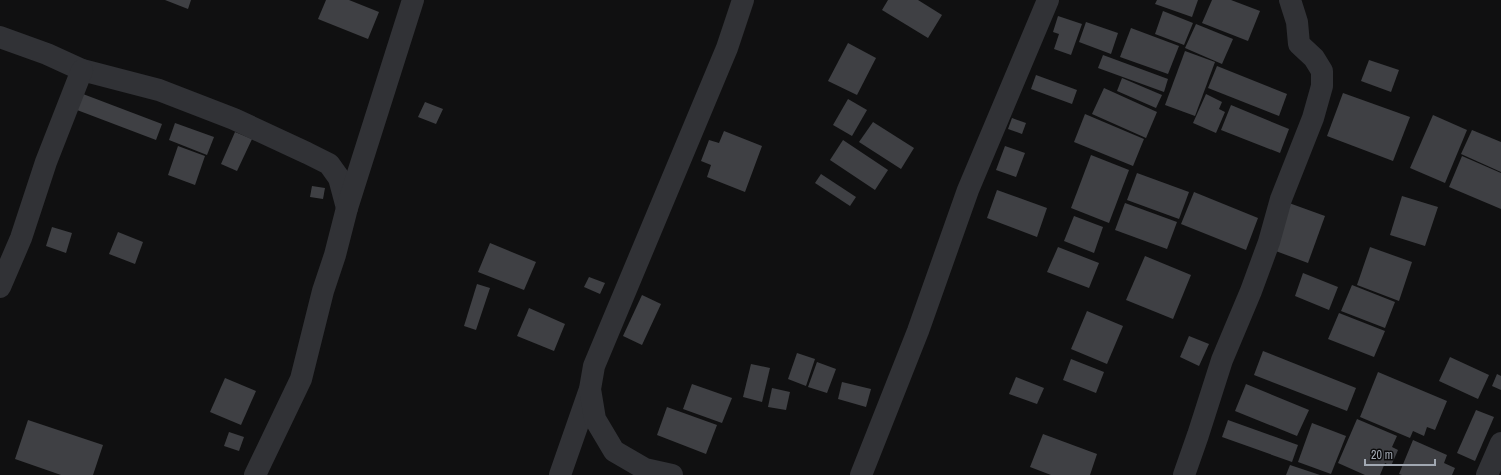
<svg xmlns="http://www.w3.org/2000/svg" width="1501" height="475" viewBox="0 0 1501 475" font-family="'Archivo Narrow',sans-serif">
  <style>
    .building { fill: #3f4044 }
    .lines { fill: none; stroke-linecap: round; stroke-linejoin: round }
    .minor { stroke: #313236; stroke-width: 22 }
  </style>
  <rect width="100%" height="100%" fill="#101011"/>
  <g class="building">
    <polygon points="165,0 191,0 188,9"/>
    <polygon points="326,0 349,0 379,12 368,39 318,19"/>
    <polygon points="888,0 918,0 942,15 928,38 882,10"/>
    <polygon points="1157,0 1198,0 1192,17 1155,4"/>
    <polygon points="1212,0 1231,0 1260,11 1248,41 1202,23"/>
    <polygon points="1163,11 1193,23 1184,45 1155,34"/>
    <polygon points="1058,16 1082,24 1071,55 1054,49 1059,34 1053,32"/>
    <polygon points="1086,22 1118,33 1111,54 1079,42"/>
    <polygon points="1196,24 1233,39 1222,64 1185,48"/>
    <polygon points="1131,28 1179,46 1168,74 1120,57"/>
    <polygon points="848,43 876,58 857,95 828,81"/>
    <polygon points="1185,51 1215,62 1195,116 1165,105"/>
    <polygon points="1103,55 1168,79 1164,92 1098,68"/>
    <polygon points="1369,60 1399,70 1391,92 1361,81"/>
    <polygon points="1217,66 1287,94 1279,116 1208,88"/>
    <polygon points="1036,75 1077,90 1072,104 1031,89"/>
    <polygon points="1122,78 1162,95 1156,108 1117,91"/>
    <polygon points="1104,88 1157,112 1146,138 1092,114"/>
    <polygon points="1343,93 1410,117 1393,161 1327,136"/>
    <polygon points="83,94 162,124 156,140 77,110"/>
    <polygon points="1206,94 1222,102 1219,109 1225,112 1216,133 1193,123"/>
    <polygon points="848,99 867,110 852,136 833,125"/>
    <polygon points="425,102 443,109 436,124 418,117"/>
    <polygon points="1231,105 1289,129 1280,153 1221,130"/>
    <polygon points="1085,114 1144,139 1133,166 1074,142"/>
    <polygon points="1433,115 1467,130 1445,183 1410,168"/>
    <polygon points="1012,118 1026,123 1022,134 1008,129"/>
    <polygon points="873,122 914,148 901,169 859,142"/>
    <polygon points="175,123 214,137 207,155 169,140"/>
    <polygon points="1472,130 1501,142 1501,172 1461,154"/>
    <polygon points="724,131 762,146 745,192 707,177 711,165 701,161 709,140 719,143"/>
    <polygon points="235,132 252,139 237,171 221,164"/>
    <polygon points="843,140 888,170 875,190 830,160"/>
    <polygon points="178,146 205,156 195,185 168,175"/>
    <polygon points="1005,146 1025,153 1016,177 996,170"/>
    <polygon points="1091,155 1129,170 1109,223 1071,208"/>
    <polygon points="1462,156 1501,173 1501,209 1449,187"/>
    <polygon points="1137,173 1189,192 1179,219 1127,200"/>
    <polygon points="821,174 856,197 850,206 815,183"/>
    <polygon points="312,186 325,188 323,199 310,197"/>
    <polygon points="997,190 1047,208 1037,237 987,218"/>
    <polygon points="1194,192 1258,218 1246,250 1181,224"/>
    <polygon points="1402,196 1438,207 1425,246 1390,235"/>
    <polygon points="1125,203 1177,222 1167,249 1115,230"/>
    <polygon points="1289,203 1325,216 1308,263 1273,250"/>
    <polygon points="1074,216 1103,227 1094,253 1064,241"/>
    <polygon points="52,227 72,233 66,253 46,246"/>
    <polygon points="118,232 143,242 135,264 109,254"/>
    <polygon points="490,243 536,262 524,290 478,272"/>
    <polygon points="1058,247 1099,263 1089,288 1047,272"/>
    <polygon points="1370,247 1412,262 1399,301 1357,285"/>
    <polygon points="1145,256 1191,275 1173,319 1126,300"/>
    <polygon points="1303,273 1338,287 1329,310 1295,296"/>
    <polygon points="589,277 605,283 600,294 584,287"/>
    <polygon points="477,284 490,288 476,330 464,326"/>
    <polygon points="1352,285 1395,302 1385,328 1341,311"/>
    <polygon points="642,295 661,304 642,345 623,336"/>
    <polygon points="529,308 565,324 554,351 517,336"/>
    <polygon points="1087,311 1123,326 1107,364 1071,349"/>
    <polygon points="1339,313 1385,331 1374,357 1328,339"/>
    <polygon points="1189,336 1209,344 1199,366 1180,357"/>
    <polygon points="1263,351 1356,388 1347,411 1254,375"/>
    <polygon points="797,353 815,359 806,386 788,379"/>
    <polygon points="1450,357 1489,375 1478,399 1439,381"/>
    <polygon points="1071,359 1104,372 1096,393 1063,380"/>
    <polygon points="817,362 836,369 827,393 808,387"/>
    <polygon points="751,364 770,368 762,402 743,397"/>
    <polygon points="1378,372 1447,401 1435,430 1427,427 1424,436 1413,431 1410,438 1360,417"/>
    <polygon points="1497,374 1501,376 1501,390 1492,386"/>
    <polygon points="1016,377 1044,388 1037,404 1009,394"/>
    <polygon points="225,378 256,391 241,425 210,412"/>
    <polygon points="842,382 871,389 866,407 838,399"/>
    <polygon points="692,384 732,398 722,423 683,409"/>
    <polygon points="1246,384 1309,410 1297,436 1235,411"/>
    <polygon points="772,388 790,392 786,410 768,407"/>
    <polygon points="667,407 717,425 706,454 657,435"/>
    <polygon points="1476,410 1494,417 1475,461 1457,453"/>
    <polygon points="1357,419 1397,436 1392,447 1398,450 1391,466 1385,463 1380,475 1365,475 1338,463"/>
    <polygon points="28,420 103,445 93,475 61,475 15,459"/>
    <polygon points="1228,420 1298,445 1292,462 1222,437"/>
    <polygon points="1312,423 1346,436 1331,474 1298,462"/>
    <polygon points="229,432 244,437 239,451 224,446"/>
    <polygon points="1043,434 1097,454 1090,475 1051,475 1030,467"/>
    <polygon points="1413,440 1447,455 1444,463 1455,468 1452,475 1402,475 1399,474"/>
    <polygon points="1290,465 1320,475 1286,475"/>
  </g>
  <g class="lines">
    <g class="minor">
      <polyline points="0,37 47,54 82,70 159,90 234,119 307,153 329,164 339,178 347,208"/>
      <polyline points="0,287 21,238 46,162 82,70"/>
      <polyline points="255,475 301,379 323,291 335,255 347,208 413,0"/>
      <polyline points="560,475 589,392"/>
      <polyline points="672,475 645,469 614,451 595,419 590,389 594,366 727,48 743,0"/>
      <polyline points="861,475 918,331 968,190 1048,0"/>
      <polyline points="1184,475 1198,435 1222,360 1251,291 1269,242 1281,199 1313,118 1322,86 1322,71 1314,58 1299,44 1297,22 1290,0"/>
      <polyline points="1487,475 1501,443"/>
    </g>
  </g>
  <path d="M1365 459v6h70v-6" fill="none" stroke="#a1a8b2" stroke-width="2"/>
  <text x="1371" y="459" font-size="12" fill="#a1a8b2" stroke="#0b0b0c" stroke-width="3" paint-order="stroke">20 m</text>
</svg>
